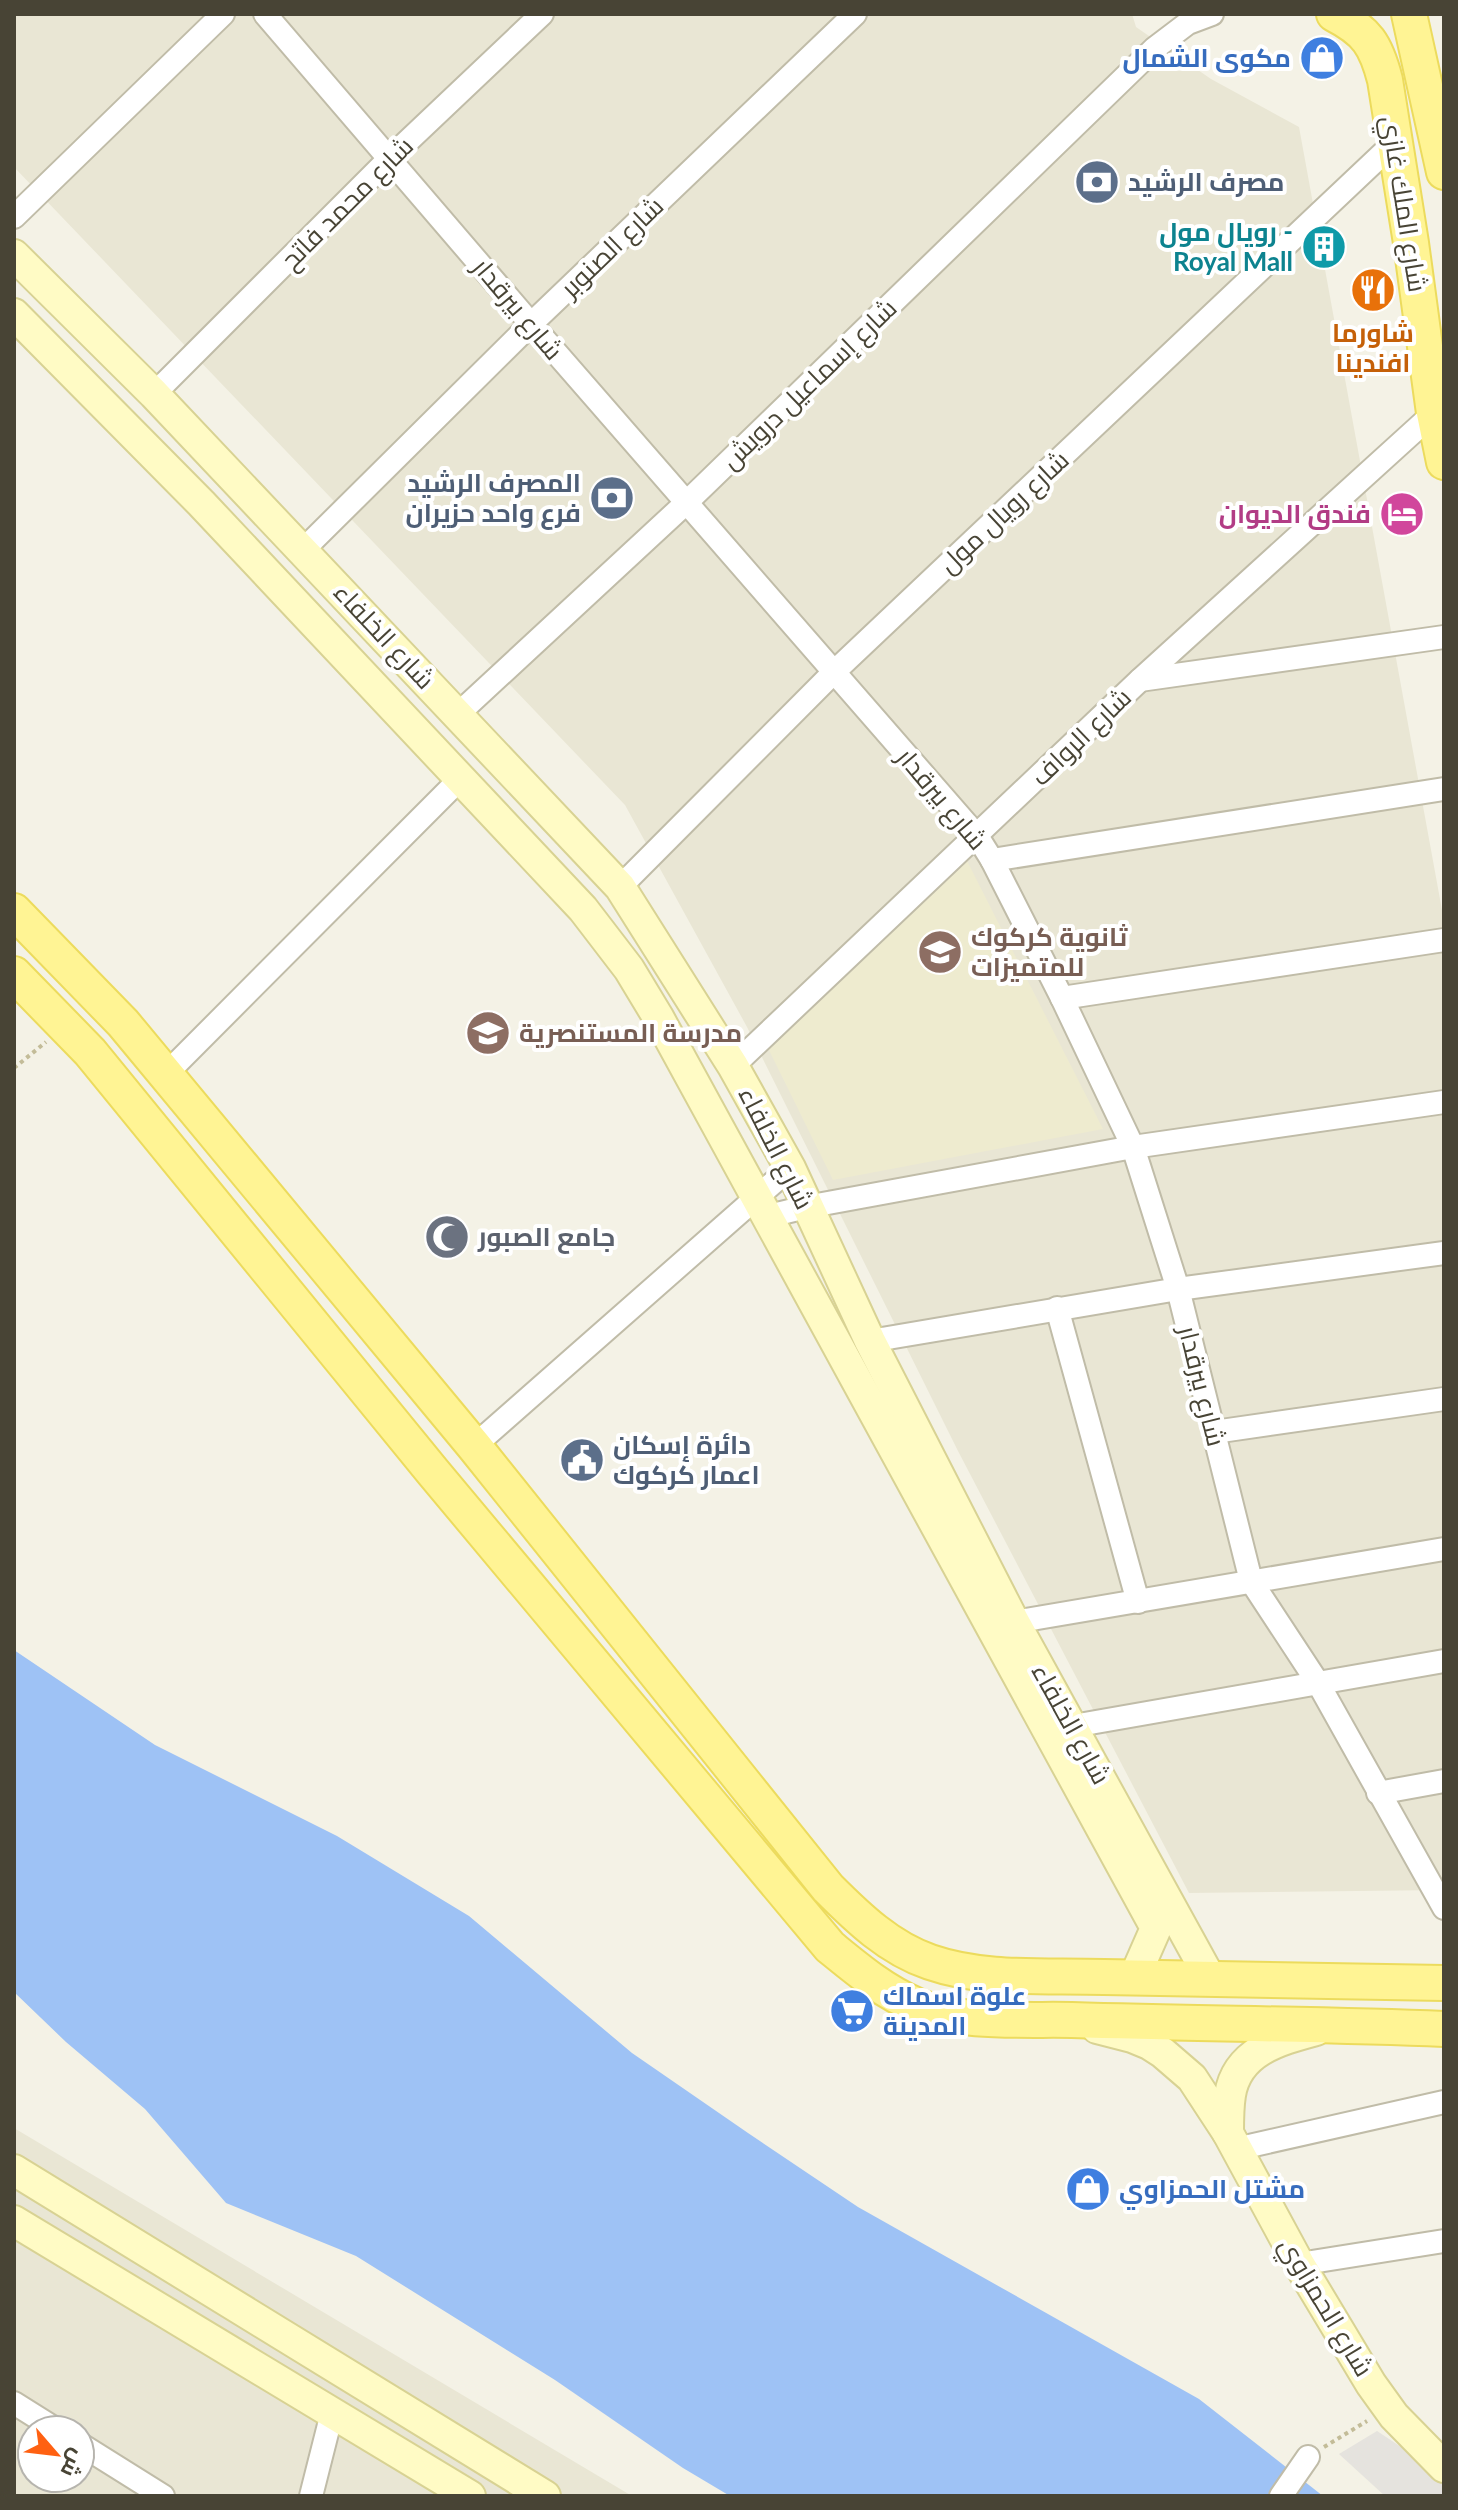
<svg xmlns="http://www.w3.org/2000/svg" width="1458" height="2510" viewBox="0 0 1458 2510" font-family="Lato,Cairo,sans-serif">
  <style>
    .residential { fill: #e9e6d4; fill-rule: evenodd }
    .education { fill: #eeebcf }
    .parking { fill: #e5e3de }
    .water { fill: #9ec2f5 }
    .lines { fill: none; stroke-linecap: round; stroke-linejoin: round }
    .street-casing { stroke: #c0bca8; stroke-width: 26 }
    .secondary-casing { stroke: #d8d293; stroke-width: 34 }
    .primary-casing { stroke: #ecdb5d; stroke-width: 38 }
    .path { stroke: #c3bc98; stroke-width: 4; stroke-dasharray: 4 4; stroke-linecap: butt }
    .street { stroke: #fff; stroke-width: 22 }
    .secondary { stroke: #fffbc5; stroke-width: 30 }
    .primary { stroke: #fff494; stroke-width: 34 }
    .labels { text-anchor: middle; stroke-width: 8; stroke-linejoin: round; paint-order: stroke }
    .shop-label { font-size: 26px; font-weight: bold; fill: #366cbe; stroke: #fff; text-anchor: start }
    .service-label { font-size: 26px; font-weight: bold; fill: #4e5e75; stroke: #fff; text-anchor: start }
    .street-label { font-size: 26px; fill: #484435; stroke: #fff }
    .culture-label { font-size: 26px; font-weight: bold; fill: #0d838f; stroke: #fff; text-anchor: end }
    .food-label { font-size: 26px; font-weight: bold; fill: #c56008; stroke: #fff }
    .hotel-label { font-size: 26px; font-weight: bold; fill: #b23c85; stroke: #fff; text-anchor: end }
    .education-label { font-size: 26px; font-weight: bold; fill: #785e54; stroke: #fff; text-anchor: start }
    .worship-label { font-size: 26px; font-weight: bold; fill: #5b616d; stroke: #fff; text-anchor: start }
  </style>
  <rect width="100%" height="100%" fill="#f4f2e6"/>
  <g class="residential">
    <polygon points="14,14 1132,14 1136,27 1211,79 1299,127 1444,921 1444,1890 1189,1893 958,1451 747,1027 625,805 14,167"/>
    <path d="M14,2128L632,2496H14ZM32,2430H80V2478H32Z"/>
  </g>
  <polygon class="education" points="964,855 1103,1129 833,1180 768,1048"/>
  <polygon class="parking" points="1377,2431 1407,2451 1444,2486 1444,2496 1385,2496 1339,2454"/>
  <polygon class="water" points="14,1650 155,1745 337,1836 469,1916 632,2053 748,2133 858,2207 1199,2399 1323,2496 730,2496 683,2468 555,2380 356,2256 226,2203 145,2109 66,2042 14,1992"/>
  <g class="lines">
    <g class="street-casing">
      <g id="street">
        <polyline points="265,14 531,324 977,836 992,860 1062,998 1133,1147 1178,1289 1251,1581 1318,1683 1444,1908"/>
        <polyline points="14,217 223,14"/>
        <polyline points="154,394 390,158 542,14"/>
        <polyline points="303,550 531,324 855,14"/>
        <polyline points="1140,680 1444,637"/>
        <polyline points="458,714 686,503 1155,48 1188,23 1212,14"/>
        <polyline points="992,860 1444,789"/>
        <polyline points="620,887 834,672 1394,143"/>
        <polyline points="1062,998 1444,940"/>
        <polyline points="733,1066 1140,680 1434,413"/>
        <polyline points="165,1075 459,780"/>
        <polyline points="769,1216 806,1207 1133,1147 1444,1102"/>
        <polyline points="1057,1308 1138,1602"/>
        <polyline points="870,1341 1178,1289 1444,1253"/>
        <polyline points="1214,1432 1444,1399"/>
        <polyline points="474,1446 790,1168"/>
        <polyline points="1014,1622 1444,1549"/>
        <polyline points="1073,1726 1444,1661"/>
        <polyline points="1378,1793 1444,1781"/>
        <polyline points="1236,2149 1444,2102"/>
        <polyline points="1299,2264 1444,2241"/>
        <polyline points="14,2403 57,2430"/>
        <polyline points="80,2444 163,2496"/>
        <polyline points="311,2496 332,2413"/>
        <polyline points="1281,2496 1308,2457"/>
      </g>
    </g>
    <g class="secondary-casing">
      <g id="secondary">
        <polyline points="14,255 154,394 620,887 733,1066 790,1168 870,1341 1014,1622 1211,1980"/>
        <polyline points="14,314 201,503 583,909 629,969 658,1017 1156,1928 1134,1978"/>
        <polyline points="1097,2028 1132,2037 1149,2044 1163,2053 1192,2078 1228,2133 1299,2264 1371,2384 1394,2416 1444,2467"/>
        <path d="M1228,2133C1228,2121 1228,2107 1230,2095C1237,2051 1279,2040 1316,2030"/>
        <polyline points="14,2170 545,2496"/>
        <polyline points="14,2221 470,2496"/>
      </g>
    </g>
    <g class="primary-casing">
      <g id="primary">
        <path d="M1334,14C1367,31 1376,45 1385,80L1411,243L1434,413L1444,462"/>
        <polyline points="1409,14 1444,172"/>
        <path d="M14,911L123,1023L474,1446L828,1888C858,1918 889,1948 930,1962C985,1981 1047,1975 1104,1977C1218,1980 1331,1982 1444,1983"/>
        <path d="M14,974L90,1052L433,1472L830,1947C857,1969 884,1992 916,2005C958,2024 1026,2019 1072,2020C1196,2024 1320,2024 1444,2029"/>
      </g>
    </g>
    <g class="path">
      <polyline points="14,1068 46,1042"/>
      <polyline points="1324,2447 1367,2421"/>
    </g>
    <use href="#street" class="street"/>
    <use href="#secondary" class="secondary"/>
    <use href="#primary" class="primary"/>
  </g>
  <defs>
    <g id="shop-disc" transform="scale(2.3)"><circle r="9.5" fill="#3f7fe0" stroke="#fff"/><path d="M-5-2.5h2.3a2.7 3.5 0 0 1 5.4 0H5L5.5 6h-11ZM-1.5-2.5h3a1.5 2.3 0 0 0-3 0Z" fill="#fff"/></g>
    <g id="bank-disc" transform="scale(2.3)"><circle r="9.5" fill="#5c6f8a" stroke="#fff"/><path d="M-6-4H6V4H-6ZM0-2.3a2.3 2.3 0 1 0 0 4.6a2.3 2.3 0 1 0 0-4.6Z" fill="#fff"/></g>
    <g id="building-disc" transform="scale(2.3)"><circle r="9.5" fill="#0f9aa8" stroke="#fff"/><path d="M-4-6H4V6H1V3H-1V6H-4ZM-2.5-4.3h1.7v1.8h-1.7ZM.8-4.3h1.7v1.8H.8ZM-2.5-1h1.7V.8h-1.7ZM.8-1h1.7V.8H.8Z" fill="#fff"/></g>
    <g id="restaurant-disc" transform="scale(2.3)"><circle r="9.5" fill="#e8710a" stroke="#fff"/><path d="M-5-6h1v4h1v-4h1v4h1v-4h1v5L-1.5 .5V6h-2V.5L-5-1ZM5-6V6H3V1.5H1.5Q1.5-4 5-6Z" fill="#fff"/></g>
    <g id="hotel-disc" transform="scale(2.3)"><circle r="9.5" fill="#d1479c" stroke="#fff"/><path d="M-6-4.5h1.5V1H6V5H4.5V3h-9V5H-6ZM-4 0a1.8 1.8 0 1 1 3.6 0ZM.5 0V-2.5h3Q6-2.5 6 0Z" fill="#fff"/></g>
    <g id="school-disc" transform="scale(2.3)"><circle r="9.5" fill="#8d6e63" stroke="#fff"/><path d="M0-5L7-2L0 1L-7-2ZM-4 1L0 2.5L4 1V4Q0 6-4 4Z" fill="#fff"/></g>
    <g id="mosque-disc" transform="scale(2.3)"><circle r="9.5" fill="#6b7280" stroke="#fff"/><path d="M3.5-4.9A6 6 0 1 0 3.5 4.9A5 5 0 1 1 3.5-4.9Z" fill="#fff"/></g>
    <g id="civic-disc" transform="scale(2.3)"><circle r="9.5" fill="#5c6f8a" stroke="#fff"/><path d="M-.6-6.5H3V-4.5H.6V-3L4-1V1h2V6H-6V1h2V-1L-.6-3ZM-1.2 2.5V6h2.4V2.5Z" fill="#fff"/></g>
    <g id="supermarket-disc" transform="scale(2.3)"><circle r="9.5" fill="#3f7fe0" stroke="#fff"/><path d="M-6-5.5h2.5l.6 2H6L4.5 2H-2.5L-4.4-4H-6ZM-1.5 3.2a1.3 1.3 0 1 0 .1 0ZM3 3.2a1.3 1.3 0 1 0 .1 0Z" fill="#fff"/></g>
  </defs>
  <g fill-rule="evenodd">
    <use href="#shop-disc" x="1322" y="58"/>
    <use href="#bank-disc" x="1097" y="182"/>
    <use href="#building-disc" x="1324" y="247"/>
    <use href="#restaurant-disc" x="1373" y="290"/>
    <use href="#bank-disc" x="612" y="498"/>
    <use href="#hotel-disc" x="1402" y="514"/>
    <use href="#school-disc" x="940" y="952"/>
    <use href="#school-disc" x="488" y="1033"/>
    <use href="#mosque-disc" x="447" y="1237"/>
    <use href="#civic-disc" x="582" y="1460"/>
    <use href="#supermarket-disc" x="852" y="2011"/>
    <use href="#shop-disc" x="1088" y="2189"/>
  </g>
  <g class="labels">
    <g class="shop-label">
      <text x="1291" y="67" text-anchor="end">مكوى الشمال</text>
      <text x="883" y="2005">علوة اسماك<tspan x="883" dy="30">المدينة</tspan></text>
      <text x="1119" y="2198">مشتل الحمزاوي</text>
    </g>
    <g class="service-label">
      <text x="1128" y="191">مصرف الرشيد</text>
      <text x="581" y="492" text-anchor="end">المصرف الرشید<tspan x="581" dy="30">فرع واحد حزیران</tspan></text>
      <text x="613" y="1454">دائرة إسكان<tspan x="613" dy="30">اعمار كركوك</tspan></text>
    </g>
    <g class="street-label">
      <text transform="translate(347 203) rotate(-45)" y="9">شارع محمد فاتح</text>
      <text transform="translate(1404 204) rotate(81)" y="9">شارع الملك غازي</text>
      <text transform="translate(612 247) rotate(-44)" y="9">شارع الصنوبر</text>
      <text transform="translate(518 309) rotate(50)" y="9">شارع بيرقدار</text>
      <text transform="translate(809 384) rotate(-44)" y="9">شارع إسماعيل درويش</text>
      <text transform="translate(1004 512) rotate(-43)" y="9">شارع رويال مول</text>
      <text transform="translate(384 636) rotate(47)" y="9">شارع الخلفاء</text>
      <text transform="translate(1081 737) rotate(-44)" y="9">شارع الرواف</text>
      <text transform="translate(942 799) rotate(50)" y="9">شارع بيرقدار</text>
      <text transform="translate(776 1148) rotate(63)" y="9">شارع الخلفاء</text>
      <text transform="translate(1202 1386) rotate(76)" y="9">شارع بيرقدار</text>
      <text transform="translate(1071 1724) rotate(61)" y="9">شارع الخلفاء</text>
      <text transform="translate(1326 2307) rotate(59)" y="9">شارع الحمزاوي</text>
    </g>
    <g class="culture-label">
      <text x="1293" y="241">رويال مول -<tspan x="1293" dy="30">Royal Mall</tspan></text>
    </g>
    <g class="food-label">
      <text x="1373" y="342">شاورما<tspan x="1373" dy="30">افندينا</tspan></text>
    </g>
    <g class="hotel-label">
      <text x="1371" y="523">فندق الديوان</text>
    </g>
    <g class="education-label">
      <text x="971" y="946">ثانوية كركوك<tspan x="971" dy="30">للمتميزات</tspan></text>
      <text x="519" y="1042">مدرسة المستنصرية</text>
    </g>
    <g class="worship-label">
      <text x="478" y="1246">جامع الصبور</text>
    </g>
  </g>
  <rect width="1458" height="2510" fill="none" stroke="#484435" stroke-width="32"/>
  <g transform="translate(56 2454) rotate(118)"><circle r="38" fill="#ffffff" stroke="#b6b4ae" stroke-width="2"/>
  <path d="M0-6L14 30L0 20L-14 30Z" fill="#ff6112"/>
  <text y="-12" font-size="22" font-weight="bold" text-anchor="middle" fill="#484435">ش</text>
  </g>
</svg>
